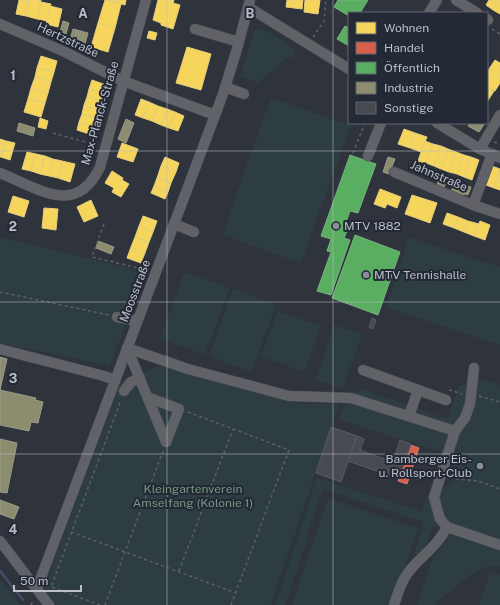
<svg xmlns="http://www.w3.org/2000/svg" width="500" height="605" viewBox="0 0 500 605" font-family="'Public Sans',sans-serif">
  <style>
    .green { fill: #2d3d41 }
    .homes { fill: #f6d55c; stroke: #e4ce7d }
    .shops { fill: #d6604d; stroke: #ce7c72 }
    .public { fill: #5aae61; stroke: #77b380 }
    .industry { fill: #8c8c6e; stroke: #9a9b8a }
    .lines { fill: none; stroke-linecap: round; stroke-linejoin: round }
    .stream { stroke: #424d64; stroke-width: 2.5 }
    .building { fill: #474a51; stroke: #585b62 }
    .minor-casing { stroke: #4b4e54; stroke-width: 11 }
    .path { stroke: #5d6166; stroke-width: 1.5; stroke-dasharray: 3 3; stroke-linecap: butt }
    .minor { stroke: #606268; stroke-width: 10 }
    .grid { fill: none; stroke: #bbbfca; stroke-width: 1; stroke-opacity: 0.55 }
    .poi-dot { fill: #8a8e98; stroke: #232935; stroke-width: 1.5 }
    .labels { text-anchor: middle; stroke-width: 4; stroke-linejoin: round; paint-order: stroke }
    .street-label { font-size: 12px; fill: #bbbfca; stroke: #232935 }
    .poi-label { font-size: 12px; fill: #bbbfca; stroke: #232935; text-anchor: start }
    .park-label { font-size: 12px; fill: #759881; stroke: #232935 }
    .grid-label { font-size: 13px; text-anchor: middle; font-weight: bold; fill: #bbbfca; stroke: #232935; stroke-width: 4; stroke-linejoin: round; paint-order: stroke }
  </style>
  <rect width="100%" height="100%" fill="#2f333b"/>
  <g class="green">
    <path d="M257,29C269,29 287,44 296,52L293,57L287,58L283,61L274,71L268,73L258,83L240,76L254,32Z"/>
    <polygon points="271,97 351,126 301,263 222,235"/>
    <polygon points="0,237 146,272 110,366 0,343"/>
    <polygon points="409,237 500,267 500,345 386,307"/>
    <polygon points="184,272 230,288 205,355 160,339"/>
    <polygon points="233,289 276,305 252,372 209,356"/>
    <polygon points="277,311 321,326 304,372 261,357"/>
    <polygon points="334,325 362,334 343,389 315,380"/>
    <polygon points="162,365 297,404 339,404 271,605 55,605 43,590 121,381"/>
    <polygon points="476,377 500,385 500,567 489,566 474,573 439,600 436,605 417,605 433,557 449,536 454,527 433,527 426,545 420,554 414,554 424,522 323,489 285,605 275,605 317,478 422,512 427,496 455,481 457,477 444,472 450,455 338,419 346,403 353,397 360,388 447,419 459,387"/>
    <polygon points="328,498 418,528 392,605 292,605"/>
    <polygon points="490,572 500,575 500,605 479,605"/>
    <polygon points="0,578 21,605 0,605"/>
  </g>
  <g class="homes">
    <polygon points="19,0 29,0 26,16 16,14"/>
    <polygon points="29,0 41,0 37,19 26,16"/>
    <polygon points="105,0 121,4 115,28 98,23"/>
    <polygon points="107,0 126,0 125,5"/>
    <polygon points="158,0 174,0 173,3 180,5 173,29 161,25 161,23 153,20"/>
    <polygon points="287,0 303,0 302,9 286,7"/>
    <polygon points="305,0 320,0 318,14 304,12"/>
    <polygon points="489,0 498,0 493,10 486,5"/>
    <polygon points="498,0 500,0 500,14 493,10"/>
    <polygon points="41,2 51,4 47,21 37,19"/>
    <polygon points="50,6 62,9 58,27 46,24"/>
    <polygon points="98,23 115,28 108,52 91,47"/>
    <polygon points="149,31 157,33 155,40 147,38"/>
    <polygon points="187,47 211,54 201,90 176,83"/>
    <polygon points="41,56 57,61 54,72 37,68"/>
    <polygon points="495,60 500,63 500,76 489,69"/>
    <polygon points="37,68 54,72 51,82 35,77"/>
    <polygon points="489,69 500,76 500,83 495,91 487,87 487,73"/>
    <polygon points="35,77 51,82 48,93 31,88"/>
    <polygon points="92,80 106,85 104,93 89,89"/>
    <polygon points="487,87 494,91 487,102"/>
    <polygon points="31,88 48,93 45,103 28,99"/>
    <polygon points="89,89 104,93 101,101 87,97"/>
    <polygon points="87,97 101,101 99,110 84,105"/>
    <polygon points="28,99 45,103 41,117 24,112"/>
    <polygon points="141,99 149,102 143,118 135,115"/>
    <polygon points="149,102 158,106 152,121 143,118"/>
    <polygon points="84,105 99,110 96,118 82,114"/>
    <polygon points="158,106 167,109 161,125 152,121"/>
    <polygon points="167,109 175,112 169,128 161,125"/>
    <polygon points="175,112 184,116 178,131 169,128"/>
    <polygon points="82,114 96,118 94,126 79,122"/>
    <polygon points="40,118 48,121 46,129 38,127"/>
    <polygon points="79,122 94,126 92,135 77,130"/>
    <polygon points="404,129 415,133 410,148 398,144"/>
    <polygon points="415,133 427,137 421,152 410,148"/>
    <polygon points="0,139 6,141 1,157 0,157"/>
    <polygon points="6,141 15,143 10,160 1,157"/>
    <polygon points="425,141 433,144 426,163 418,161"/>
    <polygon points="122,143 138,149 133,162 117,157"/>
    <polygon points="433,144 441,146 434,166 426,163"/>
    <polygon points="441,146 448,149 441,169 434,166"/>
    <polygon points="448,149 456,152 449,172 441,169"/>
    <polygon points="27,152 36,154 31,171 22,169"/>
    <polygon points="456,152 464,155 457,174 449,172"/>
    <polygon points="36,154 45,156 40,174 31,171"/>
    <polygon points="464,155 471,157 464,177 457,174"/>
    <polygon points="45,156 53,159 49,176 40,174"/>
    <polygon points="165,157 179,163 176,172 161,166"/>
    <polygon points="471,157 479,160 472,180 464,177"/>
    <polygon points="53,159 62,161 58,178 49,176"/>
    <polygon points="62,161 75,164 70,182 58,178"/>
    <polygon points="161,166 176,172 171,183 157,178"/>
    <polygon points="492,166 500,169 494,188 486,185"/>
    <polygon points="112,171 123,178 122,180 129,184 121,197 112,192 114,188 105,183"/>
    <polygon points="500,171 500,190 494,188"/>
    <polygon points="157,178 171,183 168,192 154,186"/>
    <polygon points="154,186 168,192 165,199 151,193"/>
    <polygon points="380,189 401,197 397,208 387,204 385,208 374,204"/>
    <polygon points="412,195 437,203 430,223 405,214"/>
    <polygon points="13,196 29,201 24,217 8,212"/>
    <polygon points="91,200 98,216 84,222 77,207"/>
    <polygon points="44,208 58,209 56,230 42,228"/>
    <polygon points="447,213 458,217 454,228 443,224"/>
    <polygon points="143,216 157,221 153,232 139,226"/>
    <polygon points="458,217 468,221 464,232 454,228"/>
    <polygon points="468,221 479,224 474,236 464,232"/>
    <polygon points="480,221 490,225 485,240 474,236"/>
    <polygon points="139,226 153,232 149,242 135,237"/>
    <polygon points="135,237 149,242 145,253 131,247"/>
    <polygon points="131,247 145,253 141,263 127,258"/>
  </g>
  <polygon class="shops" points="411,445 419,448 407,484 398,481"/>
  <g class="public">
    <polygon points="338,0 368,0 360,13 349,13 349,16 334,7"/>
    <polygon points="345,26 349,28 349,46 337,39"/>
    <polygon points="350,155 376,164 358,213 350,211 345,225 349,226 344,238 350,240 331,295 317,291 331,252 327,251 331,239 321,236"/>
    <polygon points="355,235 400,252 378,315 332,298"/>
  </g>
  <g class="industry">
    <polygon points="63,21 69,23 66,34 60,32"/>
    <polygon points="73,29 77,30 74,41 70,40"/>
    <polygon points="77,30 81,31 77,42 74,41"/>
    <polygon points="81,31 84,32 81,43 77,42"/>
    <polygon points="84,32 88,33 85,44 81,43"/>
    <polygon points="126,119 134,123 126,143 118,139"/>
    <polygon points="19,123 35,128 33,136 17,131"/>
    <polygon points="470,123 485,123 479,132 468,126"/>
    <polygon points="388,157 395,159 389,174 383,172"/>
    <polygon points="439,178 447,180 444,187 437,185"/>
    <polygon points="454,183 462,186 459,195 451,192"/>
    <polygon points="463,184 471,187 468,195 464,194 463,196 459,195"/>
    <polygon points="98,241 114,247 111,254 96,248"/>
    <polygon points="0,357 7,359 0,390 36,398 35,400 43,402 38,423 31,422 29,431 0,425"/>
    <polygon points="0,439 17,443 7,493 0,492"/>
    <polygon points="0,500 19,507 14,519 0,514"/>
  </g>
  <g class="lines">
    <polyline class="stream" points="0,571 23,600"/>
  </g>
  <g class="building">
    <polygon points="372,318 376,320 373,329 369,327"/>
    <polygon points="331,427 357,436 341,482 316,473"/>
    <polygon points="357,436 364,439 360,450 393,462 400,440 411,444 399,479 348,461"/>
    <polygon points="416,472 422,474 421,480 414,478"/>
  </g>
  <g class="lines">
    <g class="minor-casing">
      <g id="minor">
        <polyline points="456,0 477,13"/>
        <polyline points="248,7 349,69"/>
        <polyline points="429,13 437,0"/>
        <polyline points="487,19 488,20"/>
        <polyline points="0,24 65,52 123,81 215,115"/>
        <polyline points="195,29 239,42"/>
        <polyline points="225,87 244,94"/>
        <polyline points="437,123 480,149 500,158"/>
        <polyline points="480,149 500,115"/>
        <polyline points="368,156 381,123"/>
        <polyline points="394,172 473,205 500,214"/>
        <path d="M0,173C38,188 76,218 100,167L146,0"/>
        <polyline points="473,205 492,154"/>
        <polyline points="174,224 194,232"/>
        <polyline points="117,317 137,321"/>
        <polyline points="127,348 188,369 289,396 351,398 455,431"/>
        <polyline points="127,348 166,442"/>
        <polyline points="0,349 104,376 115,380"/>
        <polyline points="474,368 470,404 465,418 455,431 434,497 440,519 447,527 500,545"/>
        <polyline points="363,370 418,390"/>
        <polyline points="124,391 131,382 140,378"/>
        <polyline points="147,397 179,409 166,442"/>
        <polyline points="409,416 418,390 446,400"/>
        <polyline points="0,541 49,605"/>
        <polyline points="37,588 223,94 237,49 250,0"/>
        <path d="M394,605C398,593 402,579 411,569C424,554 438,545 447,527"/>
      </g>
    </g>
    <g class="path">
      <polyline points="492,29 500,34"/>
      <polyline points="313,37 324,21 326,0"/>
      <polyline points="53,133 97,145"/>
      <polyline points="494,142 500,144"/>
      <polyline points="353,153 365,123"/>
      <polyline points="104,224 92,257 147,270"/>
      <polyline points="0,292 109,315"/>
      <polyline points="450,391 450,390 462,394"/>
      <polyline points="479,396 500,402"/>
      <polyline points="188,412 289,450 231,605"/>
      <polyline points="450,477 456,479 478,481 500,489"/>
      <polyline points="71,532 236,593"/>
      <polyline points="179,571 233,429"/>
      <polyline points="31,605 33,600"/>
      <polyline points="100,605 51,587 121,400"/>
      <polyline points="105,605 163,451"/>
    </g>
    <use href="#minor" class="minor"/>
  </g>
  <path class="grid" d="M167,0V605M333,0V605M0,151H500M0,302H500M0,454H500"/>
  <g class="poi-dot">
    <circle cx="336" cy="226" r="4"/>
    <circle cx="366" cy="275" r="4"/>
    <circle cx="480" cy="466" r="4"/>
  </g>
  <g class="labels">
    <g class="street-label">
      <text transform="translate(68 40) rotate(25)" y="4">Hertzstraße</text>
      <text transform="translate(100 113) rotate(-74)" y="4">Max-Planck-Straße</text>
      <text transform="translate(439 176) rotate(23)" y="4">Jahnstraße</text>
      <text transform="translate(135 291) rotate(-69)" y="4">Moosstraße</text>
    </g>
    <g class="poi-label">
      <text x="344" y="230">MTV 1882</text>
      <text x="374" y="279">MTV Tennishalle</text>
      <text x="472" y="463" text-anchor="end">Bamberger Eis-<tspan x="472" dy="14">u. Rollsport-Club</tspan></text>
    </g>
    <g class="park-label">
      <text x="193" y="493">Kleingartenverein<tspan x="193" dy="14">Amselfang (Kolonie 1)</tspan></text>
    </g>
  </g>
  <g class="grid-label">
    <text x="83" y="18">A</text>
    <text x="250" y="18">B</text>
    <text x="13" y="80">1</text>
    <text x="13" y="231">2</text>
    <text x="13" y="383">3</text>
    <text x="13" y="534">4</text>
  </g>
  <rect x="348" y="12" width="140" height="112" fill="#232935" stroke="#606571"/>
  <rect x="356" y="22" width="20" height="12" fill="#f6d55c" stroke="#606571"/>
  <text x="384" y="32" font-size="12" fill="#bbbfca">Wohnen</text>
  <rect x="356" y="42" width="20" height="12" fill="#d6604d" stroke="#606571"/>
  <text x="384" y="52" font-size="12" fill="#bbbfca">Handel</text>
  <rect x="356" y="62" width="20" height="12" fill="#5aae61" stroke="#606571"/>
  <text x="384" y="72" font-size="12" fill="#bbbfca">Öffentlich</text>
  <rect x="356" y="82" width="20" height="12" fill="#8c8c6e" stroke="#606571"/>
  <text x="384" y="92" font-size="12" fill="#bbbfca">Industrie</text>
  <rect x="356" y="102" width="20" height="12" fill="#474a51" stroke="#606571"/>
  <text x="384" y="112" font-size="12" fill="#bbbfca">Sonstige</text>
  <path d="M14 585v6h67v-6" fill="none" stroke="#bbbfca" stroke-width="2"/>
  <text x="20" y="585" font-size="12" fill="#bbbfca" stroke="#232935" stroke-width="3" paint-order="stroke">50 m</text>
</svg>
